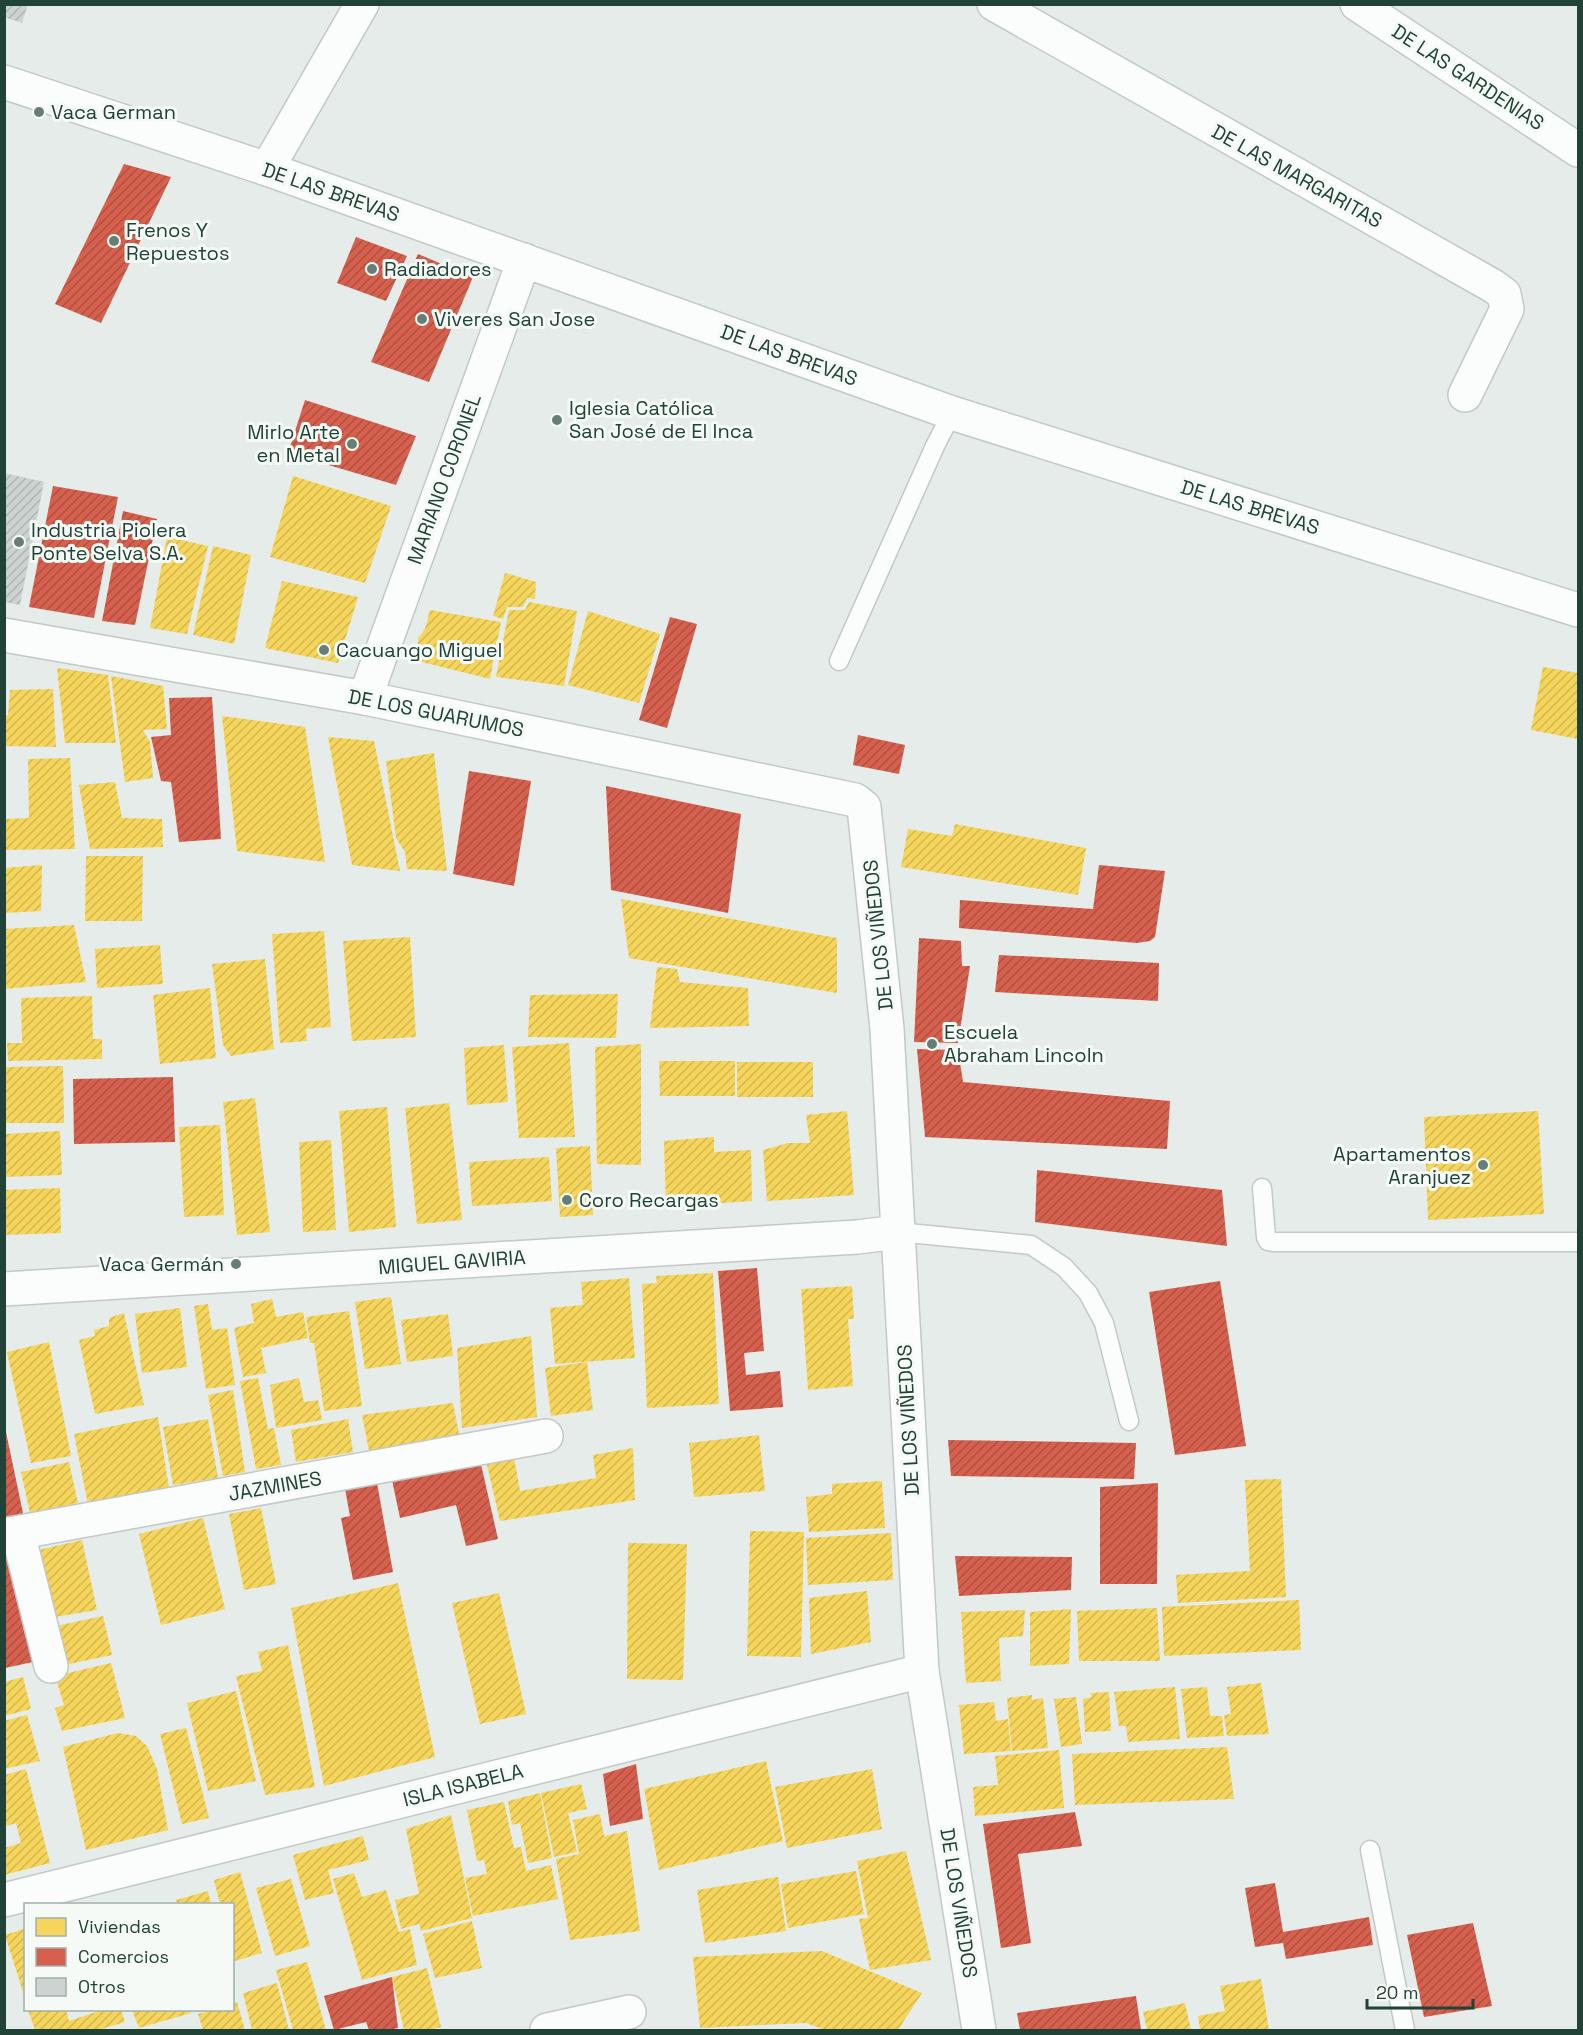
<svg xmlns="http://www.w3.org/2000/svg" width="1583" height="2035" viewBox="0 0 1583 2035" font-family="'Space Grotesk',sans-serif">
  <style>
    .homes { fill: url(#homes-hatch) }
    .shops { fill: url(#shops-hatch) }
    .building { fill: url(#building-hatch) }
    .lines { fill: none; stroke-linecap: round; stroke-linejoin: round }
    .lane-casing { stroke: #c3c9c6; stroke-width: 21 }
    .street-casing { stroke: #c3c9c6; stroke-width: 36 }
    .lane { stroke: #fbfcfc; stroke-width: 18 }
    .street { stroke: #fbfcfc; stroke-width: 33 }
    .poi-dot { fill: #667e75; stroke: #f5faf7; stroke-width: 2 }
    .labels { text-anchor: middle; stroke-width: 6; stroke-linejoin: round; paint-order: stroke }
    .street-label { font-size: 20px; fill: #214237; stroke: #f5faf7 }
    .poi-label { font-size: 20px; fill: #214237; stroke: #f5faf7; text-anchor: start }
  </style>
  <defs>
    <pattern id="homes-hatch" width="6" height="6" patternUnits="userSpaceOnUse" patternTransform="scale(1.5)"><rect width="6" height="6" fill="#f6d55c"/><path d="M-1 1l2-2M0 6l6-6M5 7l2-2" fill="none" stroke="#d3b851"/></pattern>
    <pattern id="shops-hatch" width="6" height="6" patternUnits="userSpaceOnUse" patternTransform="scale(1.5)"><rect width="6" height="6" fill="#d6604d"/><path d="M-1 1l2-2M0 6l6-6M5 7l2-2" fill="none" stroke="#ad5141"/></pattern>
    <pattern id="building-hatch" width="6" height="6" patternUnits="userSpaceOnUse" patternTransform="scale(1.5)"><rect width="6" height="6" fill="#ccd3d0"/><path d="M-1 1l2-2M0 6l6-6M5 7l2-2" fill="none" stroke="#afb6b3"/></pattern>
  </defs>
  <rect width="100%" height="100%" fill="#e6ece9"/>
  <g class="homes">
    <polygon points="293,476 391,506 365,583 270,557"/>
    <polygon points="167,537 208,546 187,634 150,628"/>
    <polygon points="213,546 251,555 234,644 193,635"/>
    <polygon points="505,573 536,582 535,599 527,598 523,607 507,607 503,619 493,616"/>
    <polygon points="282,581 358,597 338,663 265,648"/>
    <polygon points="529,602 577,611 564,686 496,677 509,610 525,610"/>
    <polygon points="430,610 501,622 490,679 418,661 418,638 425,629"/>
    <polygon points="588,611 660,634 639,703 568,685"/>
    <polygon points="1543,667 1578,673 1578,739 1531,730"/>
    <polygon points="57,668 108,675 116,743 65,743"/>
    <polygon points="111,676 163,686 167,729 143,730 150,742 153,778 125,782"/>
    <polygon points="53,689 56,747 4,746 4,716 8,715 10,690"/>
    <polygon points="222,716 305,727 325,862 237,851"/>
    <polygon points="328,737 374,741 400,871 352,865"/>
    <polygon points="434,753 447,871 407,869 405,852 396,838 386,761"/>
    <polygon points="70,758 75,849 4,850 4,819 29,818 28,759"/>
    <polygon points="115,782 122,818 162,819 163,847 90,849 79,785"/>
    <polygon points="955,824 1086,848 1078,895 901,867 908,829 952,836"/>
    <polygon points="86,856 143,856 142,921 85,921"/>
    <polygon points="42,865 41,911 4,913 4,868"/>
    <polygon points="621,899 837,938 837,993 629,958"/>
    <polygon points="74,925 86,982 4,989 4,929"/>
    <polygon points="324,931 331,1027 306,1029 307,1041 280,1043 272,934"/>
    <polygon points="410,937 416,1037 352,1041 343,941"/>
    <polygon points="160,945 163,984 97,988 95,949"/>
    <polygon points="265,959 274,1049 231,1056 223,1045 212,964"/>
    <polygon points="657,967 677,969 680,982 748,988 749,1026 650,1028"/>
    <polygon points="210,988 216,1058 160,1064 153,995"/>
    <polygon points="618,994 616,1038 528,1037 530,995"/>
    <polygon points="92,996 93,1039 102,1039 102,1059 8,1061 7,1043 22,1043 21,998"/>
    <polygon points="569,1043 575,1137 519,1138 512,1047"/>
    <polygon points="641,1044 641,1165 597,1164 595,1047"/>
    <polygon points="504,1045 508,1102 467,1105 464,1048"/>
    <polygon points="659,1061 735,1061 735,1096 660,1096"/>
    <rect x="737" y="1062" width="76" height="35"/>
    <polygon points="63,1066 64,1123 4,1123 4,1067"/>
    <polygon points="255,1098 270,1232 237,1235 223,1102"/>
    <polygon points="449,1103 462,1220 417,1224 405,1108"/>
    <polygon points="387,1107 396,1227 349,1232 339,1111"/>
    <polygon points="847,1111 854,1195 767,1201 763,1150 788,1143 810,1143 806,1115"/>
    <polygon points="1538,1111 1544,1214 1428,1220 1424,1117"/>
    <polygon points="220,1125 224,1215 184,1217 179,1127"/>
    <polygon points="60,1131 62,1175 4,1177 4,1134"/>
    <polygon points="714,1137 714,1152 751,1150 752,1201 666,1207 664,1141"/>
    <polygon points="331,1140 336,1230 303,1232 299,1142"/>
    <polygon points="590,1146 593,1215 560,1217 556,1148"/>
    <polygon points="549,1157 552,1201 472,1206 469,1162"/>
    <polygon points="60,1188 61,1233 4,1235 4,1190"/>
    <polygon points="713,1273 719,1404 647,1408 642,1284 657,1283 656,1276"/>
    <polygon points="629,1278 635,1358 555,1364 550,1308 583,1305 581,1282"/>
    <polygon points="852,1286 854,1319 848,1319 853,1386 808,1390 801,1289"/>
    <polygon points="391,1297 401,1364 365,1369 355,1302"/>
    <polygon points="272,1299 276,1317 303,1312 308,1338 261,1348 266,1373 243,1377 234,1328 254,1323 251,1304"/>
    <polygon points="208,1304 212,1330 227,1328 235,1385 206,1389 194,1306"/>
    <polygon points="180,1308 187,1367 142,1373 135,1314"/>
    <polygon points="349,1311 362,1406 324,1411 314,1343 310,1343 306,1317"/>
    <polygon points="124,1313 144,1405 95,1414 79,1340 95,1336 94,1330 109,1326 109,1318"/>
    <polygon points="448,1314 453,1356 407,1362 401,1320"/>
    <polygon points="531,1336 537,1417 462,1428 457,1348"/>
    <polygon points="49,1342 71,1456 31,1463 7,1352"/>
    <polygon points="587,1362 593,1410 551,1416 545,1368"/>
    <polygon points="258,1378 268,1429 274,1428 281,1465 256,1469 240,1381"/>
    <polygon points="299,1378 304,1402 318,1400 322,1420 276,1428 270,1385"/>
    <polygon points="233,1390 245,1472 223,1476 208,1395"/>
    <polygon points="453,1403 460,1439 369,1451 362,1415"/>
    <polygon points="158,1417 169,1489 88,1504 74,1434"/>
    <polygon points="208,1419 218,1478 173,1485 163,1427"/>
    <polygon points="348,1419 353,1452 296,1462 291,1430"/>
    <polygon points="759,1435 765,1491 694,1497 689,1443"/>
    <polygon points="633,1448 635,1500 500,1521 486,1461 514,1457 520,1491 596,1478 593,1455"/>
    <polygon points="69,1462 78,1503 30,1513 21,1472"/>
    <polygon points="1281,1479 1286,1597 1178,1603 1176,1575 1250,1571 1245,1480"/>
    <polygon points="882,1481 885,1528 809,1532 806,1497 832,1494 832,1484"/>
    <polygon points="261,1508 276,1584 244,1590 229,1514"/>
    <polygon points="203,1518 225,1609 161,1625 139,1534"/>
    <polygon points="750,1531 804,1532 801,1657 747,1656"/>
    <polygon points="891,1533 893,1580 808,1585 806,1538"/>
    <polygon points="82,1540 97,1610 49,1618 34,1551"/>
    <polygon points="628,1543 687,1544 683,1680 627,1679"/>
    <polygon points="398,1583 435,1757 324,1786 291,1608"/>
    <polygon points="867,1591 871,1642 811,1654 809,1598"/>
    <polygon points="499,1593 526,1714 480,1724 452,1603"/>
    <polygon points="1299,1600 1301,1650 1164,1656 1162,1607"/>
    <polygon points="1157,1608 1160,1661 1079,1661 1077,1611"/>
    <polygon points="1071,1609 1069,1664 1030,1666 1030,1612"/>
    <polygon points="1025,1610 1023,1636 999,1638 1001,1681 966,1683 961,1612"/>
    <polygon points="103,1616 112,1655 64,1665 56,1626"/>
    <polygon points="288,1645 315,1787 265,1795 236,1676 262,1671 258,1652"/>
    <polygon points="111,1663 125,1718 62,1731 55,1708 64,1705 55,1676"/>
    <polygon points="23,1677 31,1709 4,1716 4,1682"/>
    <polygon points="1261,1683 1269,1734 1227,1736 1224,1715 1231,1714 1227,1687"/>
    <polygon points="1175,1687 1180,1739 1128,1742 1126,1726 1119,1726 1114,1692"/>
    <polygon points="1207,1687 1210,1716 1222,1716 1224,1736 1187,1738 1181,1689"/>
    <polygon points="236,1691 256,1781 208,1791 187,1703"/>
    <polygon points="1109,1692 1111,1731 1085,1732 1083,1699 1092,1697 1090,1693"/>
    <polygon points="1032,1695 1032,1700 1043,1698 1048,1748 1012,1751 1007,1698"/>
    <polygon points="1076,1697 1082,1744 1061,1747 1054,1699"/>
    <polygon points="994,1702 996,1721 1008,1719 1011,1751 964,1754 959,1705"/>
    <polygon points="27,1715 40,1761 4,1769 4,1721"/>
    <polygon points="186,1728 209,1818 182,1824 160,1734"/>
    <polygon points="118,1733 136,1736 147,1746 157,1769 168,1830 86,1850 63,1747"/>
    <polygon points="1227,1747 1234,1799 1075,1805 1072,1754"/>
    <polygon points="1059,1750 1064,1808 975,1816 973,1787 998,1785 995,1756"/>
    <polygon points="766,1761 783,1841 659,1870 644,1789"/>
    <polygon points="26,1769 50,1863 4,1875 4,1848 21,1843 16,1823 7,1826 4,1816 4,1775"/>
    <polygon points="872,1769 882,1829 787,1848 775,1787"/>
    <polygon points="581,1784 587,1809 568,1813 577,1852 554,1857 541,1793"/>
    <polygon points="540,1793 552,1858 528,1863 520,1823 512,1825 508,1801"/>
    <polygon points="504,1802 514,1848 521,1847 526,1871 551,1865 558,1899 473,1916 465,1878 487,1874 484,1860 477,1861 467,1810"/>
    <polygon points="600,1814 604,1836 627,1831 640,1931 570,1940 556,1859 579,1854 573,1820"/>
    <polygon points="451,1815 472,1918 421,1931 419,1924 401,1929 395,1900 419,1894 406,1829"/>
    <polygon points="363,1836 369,1860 328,1870 334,1893 305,1900 293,1855"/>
    <polygon points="906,1851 931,1960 870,1970 859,1919 868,1918 857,1861"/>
    <polygon points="856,1871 864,1914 788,1928 781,1884"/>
    <polygon points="240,1872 262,1953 235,1961 232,1950 232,1904 220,1904 214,1880"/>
    <polygon points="354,1873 362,1897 386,1890 399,1932 410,1929 417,1965 362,1980 333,1879"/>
    <polygon points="778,1877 786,1931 705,1943 697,1890"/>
    <polygon points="291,1879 310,1946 275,1956 256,1888"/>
    <polygon points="208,1891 211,1904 177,1904 176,1900"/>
    <polygon points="472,1921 482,1968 435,1978 423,1934"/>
    <polygon points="26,1928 26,1998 25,1998 5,1935"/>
    <polygon points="822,1951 922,1993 898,2030 825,2030 806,2023 700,2028 693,1957"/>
    <polygon points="307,1962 326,2030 293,2030 276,1970"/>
    <polygon points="427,1968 441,2027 430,2030 404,2030 392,1977"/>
    <polygon points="1261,1979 1269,2030 1200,2030 1198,2016 1225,2011 1220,1986"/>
    <polygon points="277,1983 289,2030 252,2030 243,1993"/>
    <polygon points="237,2002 245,2030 203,2030 198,2014 213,2010 232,2010 232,2004"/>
    <polygon points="1185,2003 1191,2030 1147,2030 1143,2012"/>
    <polygon points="28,2010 66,2010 69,2021 102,2010 121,2010 125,2022 98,2030 35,2030"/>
    <polygon points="132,2010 190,2010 191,2013 139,2028"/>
  </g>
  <g class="shops">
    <polygon points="124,164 171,177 101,323 55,304"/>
    <polygon points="356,237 407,256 386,301 337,283"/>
    <polygon points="418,254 473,277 429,382 371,362"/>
    <polygon points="305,400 416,436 396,485 288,453"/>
    <polygon points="53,486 118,497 94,618 29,607"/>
    <polygon points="123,511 157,519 135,625 102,621"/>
    <polygon points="670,617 697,624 667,728 639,720"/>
    <polygon points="212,697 221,839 179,842 171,782 161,781 151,737 171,735 169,698"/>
    <polygon points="858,735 905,745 899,774 853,765"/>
    <polygon points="469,771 531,781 514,886 453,874"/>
    <polygon points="606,786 741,814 728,913 611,890"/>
    <polygon points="1099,865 1165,871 1155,937 1150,941 1137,943 959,928 960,900 1093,909"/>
    <polygon points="919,938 961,941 962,966 970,966 958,1043 914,1042"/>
    <polygon points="999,955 1159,963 1158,1001 995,992"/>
    <polygon points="917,1049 958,1050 963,1082 1170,1101 1167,1149 925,1137"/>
    <polygon points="173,1077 175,1142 74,1144 73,1079"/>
    <polygon points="1037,1170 1222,1190 1227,1246 1035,1222"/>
    <polygon points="757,1268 764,1351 744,1353 746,1375 780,1371 783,1407 730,1411 718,1271"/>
    <polygon points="1220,1281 1246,1446 1175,1455 1149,1292"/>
    <polygon points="6,1432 24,1518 4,1522 4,1433"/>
    <polygon points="948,1440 1136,1443 1134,1479 951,1476"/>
    <polygon points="480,1460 498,1539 466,1546 456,1505 400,1518 392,1480"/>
    <polygon points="377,1483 393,1572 353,1580 341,1518 350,1516 345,1489"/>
    <polygon points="1158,1483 1157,1584 1100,1584 1100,1487"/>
    <polygon points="18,1554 42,1660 5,1668 4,1557"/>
    <polygon points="955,1556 1072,1557 1071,1590 959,1596"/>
    <polygon points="636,1764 643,1819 610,1826 603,1774"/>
    <polygon points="1075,1812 1082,1846 1018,1854 1031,1943 1001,1948 983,1824"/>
    <polygon points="1275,1883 1283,1932 1369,1917 1373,1945 1286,1959 1283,1943 1255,1947 1245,1888"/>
    <polygon points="1473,1923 1492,2006 1424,2017 1407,1935"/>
    <polygon points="392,1977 398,2028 389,2030 369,2030 366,2022 334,2030 324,1996"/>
    <polygon points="1136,1996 1141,2030 1109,2030 1108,2029 1095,2030 1020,2030 1017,2013"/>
  </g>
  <g class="building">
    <polygon points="4,4 28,4 22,23 4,17"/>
    <polygon points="4,473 44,482 20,605 4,602"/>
  </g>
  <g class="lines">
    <g class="lane-casing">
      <g id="lane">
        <polyline points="839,661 935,446 952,413"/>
        <polyline points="1262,1188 1266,1237 1268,1241 1273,1242 1578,1242"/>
        <polyline points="898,1232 1031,1245 1064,1267 1088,1293 1104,1323 1129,1421"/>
        <polyline points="1370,1850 1405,2030"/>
      </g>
    </g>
    <g class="street-casing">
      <g id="street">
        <polyline points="994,4 1493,286 1504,294 1507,309 1465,395"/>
        <polyline points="1357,4 1578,150"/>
        <polyline points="4,82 267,169 952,413 1578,610"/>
        <polyline points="267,169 362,4"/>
        <polyline points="4,635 365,698 855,800 864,807 887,1029 922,1671 979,2030"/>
        <polyline points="365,698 524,260"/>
        <polyline points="4,1289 857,1237 898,1232"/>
        <polyline points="18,1533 51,1666"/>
        <polyline points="4,1535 546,1436"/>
        <polyline points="4,1900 922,1671"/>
        <polyline points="547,2030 629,2012"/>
      </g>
    </g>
    <use href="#lane" class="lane"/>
    <use href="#street" class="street"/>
  </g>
  <g class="poi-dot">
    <circle cx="39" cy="112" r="6"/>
    <circle cx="114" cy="241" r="6"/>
    <circle cx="372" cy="269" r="6"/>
    <circle cx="422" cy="319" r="6"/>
    <circle cx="557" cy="420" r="6"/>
    <circle cx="352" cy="444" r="6"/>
    <circle cx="19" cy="542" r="6"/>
    <circle cx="324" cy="650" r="6"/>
    <circle cx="932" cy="1044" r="6"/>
    <circle cx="1483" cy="1165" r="6"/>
    <circle cx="567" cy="1200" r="6"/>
    <circle cx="236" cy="1264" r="6"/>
  </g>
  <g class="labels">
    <g class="street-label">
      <text transform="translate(1468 77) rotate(33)" y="7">DE LAS GARDENIAS</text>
      <text transform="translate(1297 176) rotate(29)" y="7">DE LAS MARGARITAS</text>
      <text transform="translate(331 192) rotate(19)" y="7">DE LAS BREVAS</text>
      <text transform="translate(789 355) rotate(20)" y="7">DE LAS BREVAS</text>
      <text transform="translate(444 479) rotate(-70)" y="7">MARIANO CORONEL</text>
      <text transform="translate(1250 507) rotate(17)" y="7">DE LAS BREVAS</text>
      <text transform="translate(436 713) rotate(11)" y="7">DE LOS GUARUMOS</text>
      <text transform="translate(878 935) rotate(-96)" y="7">DE LOS VIÑEDOS</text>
      <text transform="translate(452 1262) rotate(-4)" y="7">MIGUEL GAVIRIA</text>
      <text transform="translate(908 1420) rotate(-93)" y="7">DE LOS VIÑEDOS</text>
      <text transform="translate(275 1486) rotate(-10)" y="7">JAZMINES</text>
      <text transform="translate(463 1785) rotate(-14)" y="7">ISLA ISABELA</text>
      <text transform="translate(959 1903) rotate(81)" y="7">DE LOS VIÑEDOS</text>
    </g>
    <g class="poi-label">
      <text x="51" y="119">Vaca German</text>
      <text x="126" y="237">Frenos Y<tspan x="126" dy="23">Repuestos</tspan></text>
      <text x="384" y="276">Radiadores</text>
      <text x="434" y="326">Viveres San Jose</text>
      <text x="569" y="415">Iglesia Católica<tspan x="569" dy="23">San José de El Inca</tspan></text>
      <text x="340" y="439" text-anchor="end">Mirlo Arte<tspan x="340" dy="23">en Metal</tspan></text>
      <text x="31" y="537">Industria Piolera<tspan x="31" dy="23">Ponte Selva S.A.</tspan></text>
      <text x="336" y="657">Cacuango Miguel</text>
      <text x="944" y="1039">Escuela<tspan x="944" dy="23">Abraham Lincoln</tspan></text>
      <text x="1471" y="1161" text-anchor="end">Apartamentos<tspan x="1471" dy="23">Aranjuez</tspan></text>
      <text x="579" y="1207">Coro Recargas</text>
      <text x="224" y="1271" text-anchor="end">Vaca Germán</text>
    </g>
  </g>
  <rect width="1583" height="2035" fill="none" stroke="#214237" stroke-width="12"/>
  <rect x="24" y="1903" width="210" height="108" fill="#f5faf7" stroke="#a0b0aa" stroke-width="1.5"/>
  <rect x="36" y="1918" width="30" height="18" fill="#f6d55c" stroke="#a0b0aa" stroke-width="1.5"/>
  <text x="78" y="1933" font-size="18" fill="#214237">Viviendas</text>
  <rect x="36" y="1948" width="30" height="18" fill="#d6604d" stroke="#a0b0aa" stroke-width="1.5"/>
  <text x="78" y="1963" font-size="18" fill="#214237">Comercios</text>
  <rect x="36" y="1978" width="30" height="18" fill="#ccd3d0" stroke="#a0b0aa" stroke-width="1.5"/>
  <text x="78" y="1993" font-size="18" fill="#214237">Otros</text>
  <path d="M1367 1999v9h106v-9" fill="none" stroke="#214237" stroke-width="3"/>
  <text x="1376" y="1999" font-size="18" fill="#214237" stroke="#f5faf7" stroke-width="4.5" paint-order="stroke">20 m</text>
</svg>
